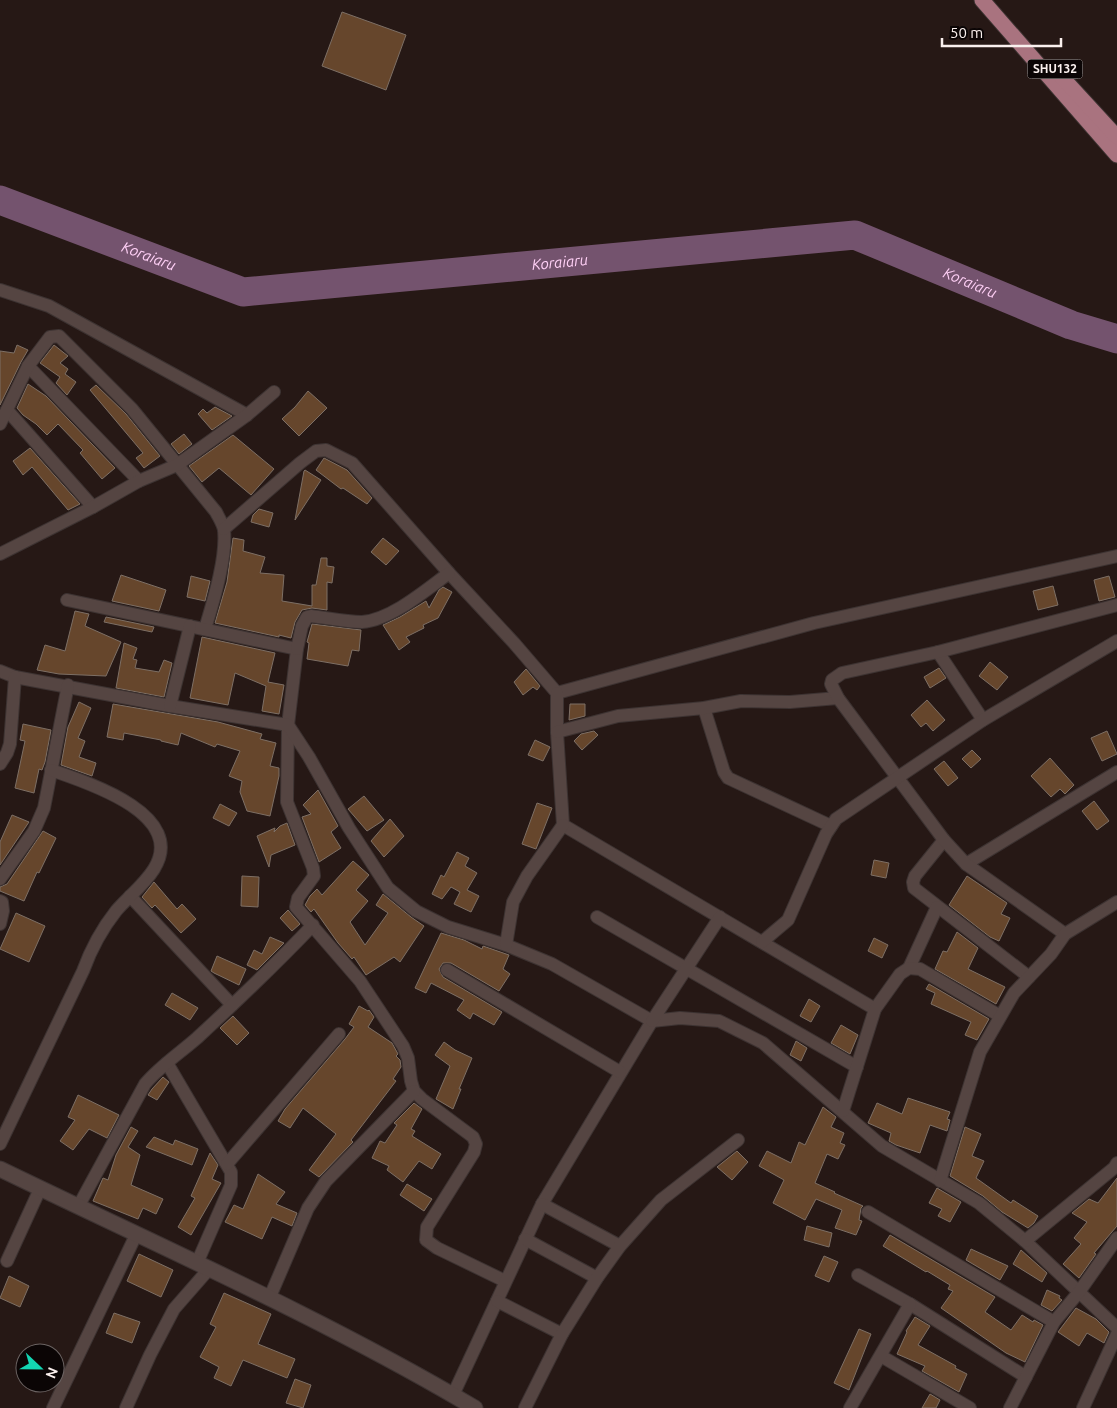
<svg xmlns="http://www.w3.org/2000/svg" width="1117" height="1408" viewBox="0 0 1117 1408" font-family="Ubuntu,sans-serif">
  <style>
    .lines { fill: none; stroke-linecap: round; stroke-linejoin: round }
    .river { stroke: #74536e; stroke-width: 29 }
    .building { fill: #66462c; stroke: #7d6f65 }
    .minor-casing { stroke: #3d3332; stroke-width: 14 }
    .tertiary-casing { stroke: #3d3332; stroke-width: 17 }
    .primary-casing { stroke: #3d3332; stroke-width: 17 }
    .minor { stroke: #554542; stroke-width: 12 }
    .tertiary { stroke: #554542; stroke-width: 15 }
    .primary { stroke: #a9737f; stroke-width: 15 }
    .labels { text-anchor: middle; stroke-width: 4.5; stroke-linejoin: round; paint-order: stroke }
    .shield { fill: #0b0505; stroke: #b2aaa8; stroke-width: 1 }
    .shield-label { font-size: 12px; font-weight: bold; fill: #faf0ee }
    .water-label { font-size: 15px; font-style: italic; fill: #ffd0f6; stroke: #0b0505 }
  </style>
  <rect width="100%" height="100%" fill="#261815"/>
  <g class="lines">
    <path class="river" id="s1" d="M0,200L243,292L855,235L1071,325L1117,339"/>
  </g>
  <g class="building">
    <polygon points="342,12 406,35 386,90 322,66"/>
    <polygon points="17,345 28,350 21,362 0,405 0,351 14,353"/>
    <polygon points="54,345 68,356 60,363 68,369 65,374 76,382 67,395 56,383 60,377 40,363"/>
    <polygon points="28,384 46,396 115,468 102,479 80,453 83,450 58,424 47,435 36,424 23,415 17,408"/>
    <polygon points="96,385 126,414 160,456 144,468 136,458 143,453 90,390"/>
    <polygon points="308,391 327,408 299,436 282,419 295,407"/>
    <polygon points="215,407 232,416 212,430 198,414 203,409 207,413"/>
    <polygon points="184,434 192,444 179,454 171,444"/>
    <polygon points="233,435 274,469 251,495 219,468 202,482 189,466"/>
    <polygon points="30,448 80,504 68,510 32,467 23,475 13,461"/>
    <polygon points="324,458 347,470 372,498 367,504 343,488 341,489 316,470"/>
    <polygon points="305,470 321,480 295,520 304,471"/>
    <polygon points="259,509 273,513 269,527 251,522 253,515"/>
    <polygon points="233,538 244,540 243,551 265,557 260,573 284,575 282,601 312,606 312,585 316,585 321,558 327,558 327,566 334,567 332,583 327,582 327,610 312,608 302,610 295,622 291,638 279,635 279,637 215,623 227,582"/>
    <polygon points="383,538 399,551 386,565 371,552"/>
    <polygon points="121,575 166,590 159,611 112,601"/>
    <polygon points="191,576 210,581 205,601 187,597"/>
    <polygon points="1109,576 1115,597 1099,601 1094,580"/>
    <polygon points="1053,586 1058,605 1038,610 1033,591"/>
    <polygon points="443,587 452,592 438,618 423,625 424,628 406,637 410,642 399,650 383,625 400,617 426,601 429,608 439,590"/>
    <polygon points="75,611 89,614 85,626 121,642 106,676 59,674 37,670 45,645 65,651"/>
    <polygon points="106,617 154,627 152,632 104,622"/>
    <polygon points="312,624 361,630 359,651 352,650 348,666 307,659 309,643 307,642"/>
    <polygon points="202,637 275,653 268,682 284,685 279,714 262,711 266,686 235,673 228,705 190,698"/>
    <polygon points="124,643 137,648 133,659 137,660 135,668 159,672 164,660 172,663 164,697 116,688"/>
    <polygon points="990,662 1008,677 997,690 979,676"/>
    <polygon points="939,668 946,678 930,688 924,677"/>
    <polygon points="526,669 540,686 537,690 533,687 523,695 514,682"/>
    <polygon points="927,700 945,720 933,731 926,723 921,727 911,715"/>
    <polygon points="79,702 91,708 78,738 85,741 79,757 96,763 92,776 61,765 68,727"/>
    <polygon points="113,704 218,722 262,734 260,739 276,743 270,766 279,768 279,776 270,816 247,811 240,792 242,781 229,776 240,751 217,744 215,747 181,733 178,745 161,741 161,740 124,733 123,740 107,737"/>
    <polygon points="570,704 585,704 585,716 569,720"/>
    <polygon points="23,724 51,730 45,762 42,770 39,769 34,793 15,788 25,741 20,740"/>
    <polygon points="594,731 598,735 582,750 574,741 581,734"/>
    <polygon points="1107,731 1117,754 1102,761 1091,738"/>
    <polygon points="535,740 550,747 543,761 528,755"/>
    <polygon points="972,750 981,759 971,768 962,759"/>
    <polygon points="1050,758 1074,785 1065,794 1060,789 1051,797 1031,776"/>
    <polygon points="944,761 958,778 948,786 934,769"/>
    <polygon points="318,790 338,826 331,832 341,848 319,862 302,817 311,814 303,805"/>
    <polygon points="364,796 384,820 367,831 348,809"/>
    <polygon points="1094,801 1109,821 1097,830 1082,811"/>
    <polygon points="537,803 552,808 536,849 522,844"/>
    <polygon points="220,804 237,813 229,826 213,818"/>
    <polygon points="12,815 29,822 0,865 0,842"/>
    <polygon points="390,819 404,836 384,857 371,841"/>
    <polygon points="287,823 295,845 271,855 269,867 257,836 275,828 274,832 280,826"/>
    <polygon points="43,831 56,838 39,873 37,872 24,901 0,891 0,887 7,884"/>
    <polygon points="457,852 469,858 465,866 477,873 467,890 479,896 471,912 454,904 460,892 451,887 442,899 432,894 441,875 444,877"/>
    <polygon points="874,860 889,863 886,878 871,875"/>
    <polygon points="353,861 369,875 356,890 368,901 350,922 365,945 388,913 376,905 383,894 411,917 424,926 400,962 394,957 366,975 354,957 352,959 338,943 314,909 311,912 305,905 310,896 317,889 322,895"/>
    <polygon points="242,876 259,877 258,907 241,906"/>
    <polygon points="967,876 1007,903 1001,914 1010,918 999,941 990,937 949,905"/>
    <polygon points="154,882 177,909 182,904 196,919 181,933 155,905 152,908 142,897"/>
    <polygon points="288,910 300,924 292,931 280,918"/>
    <polygon points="16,913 45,926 29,962 0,949"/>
    <polygon points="957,932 978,948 968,969 1005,987 996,1004 935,969 943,951 947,952"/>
    <polygon points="441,933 464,940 482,949 483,946 509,955 503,969 510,974 499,991 451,963 443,963 439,969 443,977 502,1012 494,1025 473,1013 470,1019 457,1010 464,1000 431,983 426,993 415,988"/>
    <polygon points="270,937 284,943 257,970 247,965 254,950 262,954"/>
    <polygon points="874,938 888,945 882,958 868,951"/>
    <polygon points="217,956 246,969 239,985 214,973 211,971"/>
    <polygon points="929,984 989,1019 977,1040 965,1035 971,1022 931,1004 935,993 926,989"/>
    <polygon points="172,993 198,1008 190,1020 165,1005"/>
    <polygon points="809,999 820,1006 811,1022 800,1016"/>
    <polygon points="359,1006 368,1011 369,1010 374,1017 368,1027 392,1043 398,1054 396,1056 400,1060 401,1067 393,1079 396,1081 351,1140 353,1142 319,1177 309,1170 336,1134 303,1108 290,1128 278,1121 285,1109 345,1039 354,1027 349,1024"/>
    <polygon points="233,1016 249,1033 237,1045 220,1028"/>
    <polygon points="841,1025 858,1035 850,1054 831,1043"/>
    <polygon points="796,1041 807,1048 801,1061 790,1055"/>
    <polygon points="444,1042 455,1050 472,1058 459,1089 461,1089 453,1109 436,1099 450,1066 435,1055"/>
    <polygon points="163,1077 169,1082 157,1100 148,1095 152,1089"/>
    <polygon points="78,1095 119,1115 107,1138 89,1129 73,1150 60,1141 75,1120 68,1117"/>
    <polygon points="908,1098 950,1112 947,1119 950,1120 947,1131 930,1125 920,1153 896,1145 889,1141 891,1133 868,1123 877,1103 902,1114"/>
    <polygon points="414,1103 422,1109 411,1129 415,1131 412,1136 441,1154 432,1169 419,1161 403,1182 387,1170 389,1166 372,1158 380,1141 385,1143 397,1125 394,1123"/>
    <polygon points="823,1107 836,1117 831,1127 844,1133 840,1143 845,1145 838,1159 827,1154 815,1183 835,1192 834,1193 863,1206 861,1208 859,1220 862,1221 856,1235 835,1228 842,1210 816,1199 805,1220 773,1203 784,1180 759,1166 767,1151 791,1163 799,1142 805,1145"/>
    <polygon points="131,1127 138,1131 128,1147 140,1155 131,1185 163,1199 156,1214 143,1208 138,1219 93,1201 103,1178 108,1180 116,1155"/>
    <polygon points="965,1127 981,1134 972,1156 984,1161 976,1178 1011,1203 1013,1200 1038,1216 1034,1223 1028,1228 1002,1212 983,1196 950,1176"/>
    <polygon points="154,1137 173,1145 175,1140 198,1149 192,1165 146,1147"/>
    <polygon points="737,1151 748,1162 732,1180 717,1167"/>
    <polygon points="210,1153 218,1165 212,1179 221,1183 191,1235 178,1227 195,1198 191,1196"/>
    <polygon points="258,1174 285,1192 276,1204 297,1213 292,1226 272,1217 262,1239 225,1222 234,1205 243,1209"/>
    <polygon points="1117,1178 1117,1226 1094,1253 1096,1254 1079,1278 1063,1264 1081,1244 1074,1238 1087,1222 1072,1213 1089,1199 1098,1203"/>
    <polygon points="407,1184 432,1199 424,1211 400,1195"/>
    <polygon points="937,1188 961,1202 950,1222 938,1216 942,1209 929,1203"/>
    <polygon points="807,1226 832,1233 829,1247 804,1240"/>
    <polygon points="890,1235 995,1297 985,1312 1011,1330 1022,1315 1033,1322 1034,1320 1043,1325 1025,1362 1006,1353 941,1308 953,1291 948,1289 950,1285 927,1271 926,1272 883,1246"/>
    <polygon points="971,1249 1008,1266 1000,1280 966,1260"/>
    <polygon points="1021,1250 1047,1273 1042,1282 1013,1264"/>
    <polygon points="139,1254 173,1270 161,1297 127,1281"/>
    <polygon points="824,1256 838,1262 829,1282 815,1276"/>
    <polygon points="9,1276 29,1286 20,1307 0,1298"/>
    <polygon points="1047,1290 1060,1296 1059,1298 1062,1300 1052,1311 1041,1305"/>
    <polygon points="224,1293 271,1314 258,1344 295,1359 287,1378 243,1360 231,1386 214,1378 219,1367 200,1357 216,1327 210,1324"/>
    <polygon points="1076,1308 1096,1319 1109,1332 1104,1343 1087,1333 1079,1346 1058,1332"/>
    <polygon points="114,1313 140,1322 132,1343 106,1333"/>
    <polygon points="915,1317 930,1326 918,1345 956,1366 955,1368 967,1374 959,1392 922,1371 925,1366 897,1354 907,1332 906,1331"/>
    <polygon points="859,1329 871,1334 849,1390 834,1383"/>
    <polygon points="295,1379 311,1385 303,1408 286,1403"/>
    <polygon points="930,1394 940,1400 936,1408 922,1408"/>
  </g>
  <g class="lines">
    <g class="minor-casing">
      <g id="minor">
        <polyline points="0,290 49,306 247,415"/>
        <polyline points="28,366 139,481"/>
        <polyline points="7,410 93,507"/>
        <path d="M0,424L28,366L50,337L59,336L132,409L216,512C219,518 223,524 224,530C227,558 213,602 205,629"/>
        <polyline points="224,529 300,463 316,451 326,450 352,463 449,573 514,643 557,693 814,623 1117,556"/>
        <polyline points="0,554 93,507 139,481 177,465 247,415 274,392"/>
        <polyline points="67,600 297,649 288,725 287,802 313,868 314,876 298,898 296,907 360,981 403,1046 408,1058 411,1081 414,1091 422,1099 473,1137 476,1144 474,1152 427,1227 426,1240 437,1248 505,1281"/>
        <path d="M297,649L302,626L307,617L311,616C328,618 345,622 362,622C391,620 426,590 449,573"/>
        <polyline points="938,652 983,720"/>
        <polyline points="0,671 15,677 170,706 288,725 309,757 349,828 388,888 416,911 448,927 506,945 552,964 652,1021 542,1204 453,1395"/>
        <polyline points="557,693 557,732 563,825 875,1009"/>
        <polyline points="170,706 190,626"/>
        <polyline points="704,708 724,772 728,778 831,826"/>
        <polyline points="557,732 618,716 704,708 741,701 790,702 838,698"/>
        <polyline points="0,764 7,753 10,744 15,677"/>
        <polyline points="944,840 915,876 913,882 914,888 1029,977"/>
        <polyline points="966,864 1117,772"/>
        <polyline points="0,879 34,831 44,808 68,685"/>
        <polyline points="130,896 232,1005"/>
        <polyline points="0,901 2,902 3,911 0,924"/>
        <polyline points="597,917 857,1067"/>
        <polyline points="1065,934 966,864 944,840 838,698 831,684 832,680 842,673 938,652 1117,605"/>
        <polyline points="762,942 788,920 826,834 836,819 983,720 1117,641"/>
        <polyline points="506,945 513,902 527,876 563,825"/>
        <polyline points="909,968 937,907"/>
        <polyline points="447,970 620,1072"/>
        <polyline points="652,1021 680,1018 719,1021 763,1043 882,1146 979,1203 1025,1241 1117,1328"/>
        <polyline points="652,1021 720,917"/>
        <polyline points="167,1063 231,1172 231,1185 197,1263"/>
        <polyline points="843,1111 875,1009 900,974 909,968 920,969 1000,1016"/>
        <path d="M0,1144L83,971C91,949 101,930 116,911C128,897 144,885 154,869C188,814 86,782 51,770"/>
        <polyline points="227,1164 339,1034"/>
        <polyline points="940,1181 980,1052 1014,993 1051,954 1065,934 1117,902"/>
        <polyline points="542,1204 620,1246"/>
        <path d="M78,1207L145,1084C160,1066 180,1053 197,1038C237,1001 276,964 313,925"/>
        <polyline points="868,1212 1054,1322"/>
        <polyline points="525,1239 597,1278"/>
        <polyline points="1025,1241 1114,1168 1117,1163"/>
        <polyline points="7,1261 40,1189"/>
        <polyline points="858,1275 910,1304 1026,1377"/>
        <polyline points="269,1299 308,1208 326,1181 414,1091"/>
        <polyline points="497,1301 562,1334"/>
        <polyline points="881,1356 970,1408"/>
        <polyline points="53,1408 136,1235"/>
        <polyline points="126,1408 150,1355 174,1309 209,1269"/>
        <polyline points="525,1408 562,1334 597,1278 620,1246 661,1200 738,1140"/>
        <polyline points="850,1408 910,1304"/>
        <polyline points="1010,1408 1054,1322 1079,1292 1117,1238"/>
        <polyline points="1083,1408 1117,1334"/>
      </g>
    </g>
    <g class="tertiary-casing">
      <path id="tertiary" d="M0,1169C159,1246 323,1318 475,1408"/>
    </g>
    <g class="primary-casing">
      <g id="primary">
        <polyline points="982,0 1117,155"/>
        <polyline points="1060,75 1117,137"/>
      </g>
    </g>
    <use href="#minor" class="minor"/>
    <use href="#tertiary" class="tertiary"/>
    <use href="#primary" class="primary"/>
  </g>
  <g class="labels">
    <rect class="shield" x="1027.5" y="59.5" width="55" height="19" rx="4"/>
    <g class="shield-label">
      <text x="1055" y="73">SHU132</text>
    </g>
    <g class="water-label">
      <text dy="5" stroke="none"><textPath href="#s1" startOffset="159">Koraiaru</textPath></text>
      <text dy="5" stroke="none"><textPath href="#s1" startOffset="578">Koraiaru</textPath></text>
      <text dy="5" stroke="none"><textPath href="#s1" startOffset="999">Koraiaru</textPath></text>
    </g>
  </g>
  <g transform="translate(40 1368) rotate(112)"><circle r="24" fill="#0b0505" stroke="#6b6362"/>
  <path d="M0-4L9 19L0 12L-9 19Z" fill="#13d5b3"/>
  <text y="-8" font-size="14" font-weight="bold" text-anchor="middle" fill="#faf0ee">N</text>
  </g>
  <path d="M942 38v8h119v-8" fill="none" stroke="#faf0ee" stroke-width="2.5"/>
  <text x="950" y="38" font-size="15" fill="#faf0ee" stroke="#0b0505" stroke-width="4" paint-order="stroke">50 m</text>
</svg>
